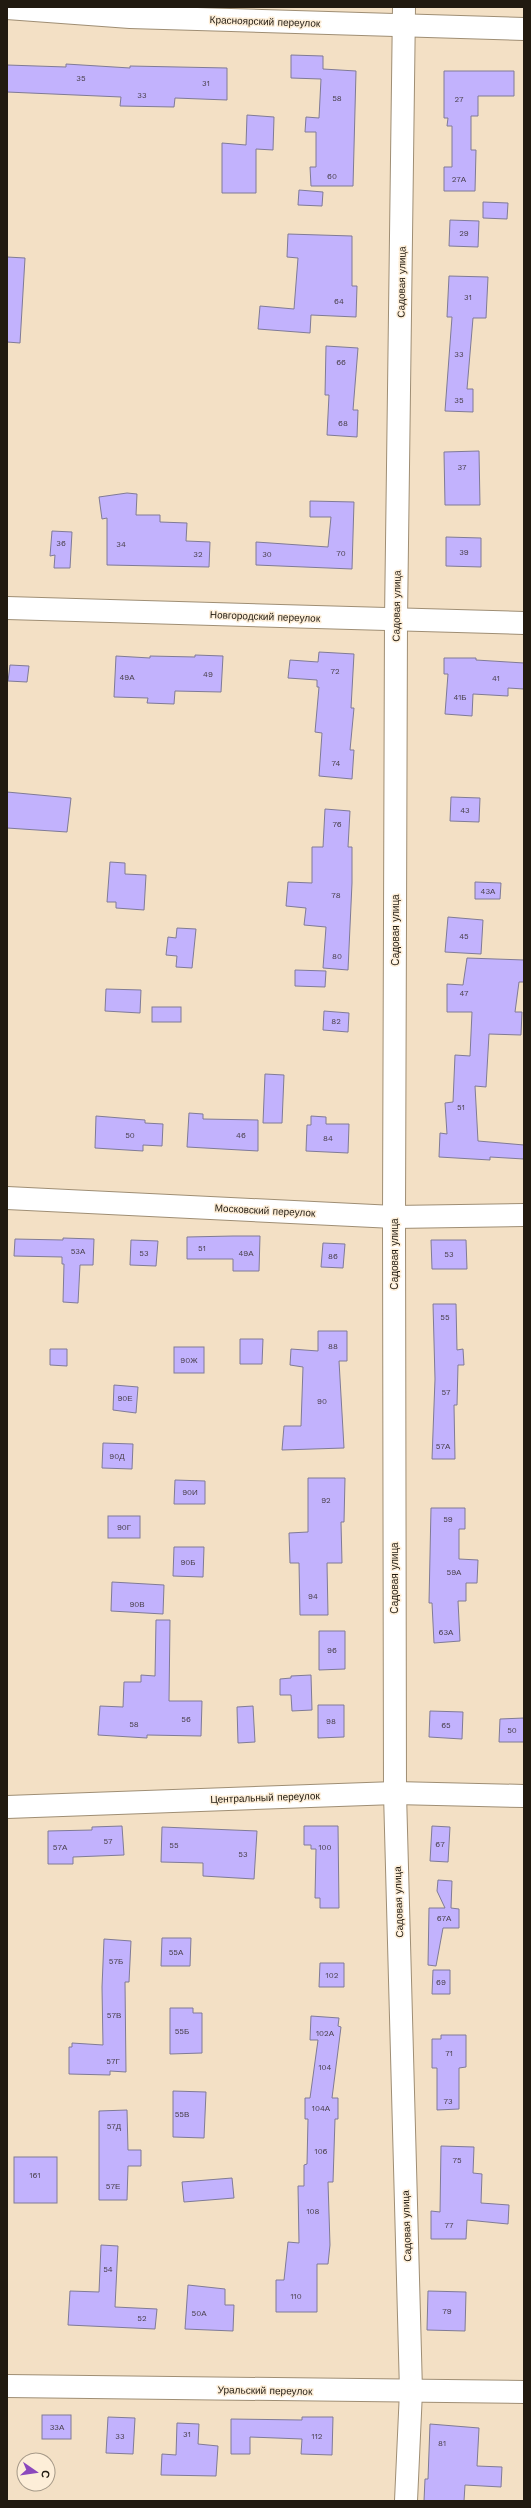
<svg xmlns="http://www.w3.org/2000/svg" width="531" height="2508" viewBox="0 0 531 2508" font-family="'Work Sans',sans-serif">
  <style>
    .building { fill: #c2b2fd; stroke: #807b96 }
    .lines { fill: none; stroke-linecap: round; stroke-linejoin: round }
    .minor-casing { stroke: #9f8e74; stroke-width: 24 }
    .minor { stroke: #fff; stroke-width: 22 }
    .labels { text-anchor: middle; stroke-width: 3; stroke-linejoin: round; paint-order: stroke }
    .number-label { font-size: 8px; fill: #49404b }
    .street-label { font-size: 10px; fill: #211a10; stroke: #fdeed8 }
  </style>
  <rect width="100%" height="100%" fill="#f3e0c5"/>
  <g class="building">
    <polygon points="291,55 323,56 323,69 356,71 353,186 311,186 310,167 316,167 316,132 305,132 306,117 319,118 321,79 291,78"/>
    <polygon points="66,64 130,68 130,66 227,68 227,100 175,98 174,107 120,106 121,97 7,92 7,65 66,67"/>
    <polygon points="444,71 514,71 514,96 478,96 478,116 471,116 471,150 476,150 475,191 444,191 444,167 452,167 452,126 447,126 448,118 444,118"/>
    <polygon points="247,115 274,117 273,150 256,149 256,193 222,193 222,143 246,145"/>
    <polygon points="299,190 323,192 322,206 298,205"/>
    <polygon points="483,202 508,203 507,219 483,218"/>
    <polygon points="450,220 479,221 478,247 449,246"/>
    <polygon points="288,234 352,236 352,286 357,286 356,317 311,315 310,333 258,329 260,306 294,309 298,258 287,257"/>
    <polygon points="7,257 25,258 20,343 7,342"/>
    <polygon points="449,276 488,277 486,318 473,318 467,389 473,389 473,412 445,411 452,317 447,317"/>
    <polygon points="326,346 358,348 353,410 358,410 357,437 327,435 329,395 325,395"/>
    <polygon points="479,451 480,505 445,505 444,452"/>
    <polygon points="127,493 137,494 136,515 160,515 160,522 187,523 186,541 210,542 209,567 107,565 107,518 102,519 99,497"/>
    <polygon points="310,501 354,502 352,569 256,565 256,542 328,547 331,517 310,517"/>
    <polygon points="52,531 72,532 70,568 54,568 55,555 50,556"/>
    <polygon points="446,537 481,538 481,567 446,566"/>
    <polygon points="319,652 354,654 351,708 354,708 350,750 354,750 352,779 319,776 322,733 315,732 319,687 317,687 317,680 288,678 290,660 318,662"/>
    <polygon points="195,655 223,656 221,692 175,691 174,704 147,703 148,698 114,697 116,656 150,658 150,656 195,657"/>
    <polygon points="444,658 476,658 476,660 524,663 524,689 508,688 508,696 473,694 472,716 445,714 448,674 444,674"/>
    <polygon points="10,665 29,666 27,682 8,681"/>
    <polygon points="7,792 71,798 67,832 7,828"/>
    <polygon points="451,797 480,798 479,822 450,821"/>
    <polygon points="325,809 350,811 348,847 352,847 352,883 348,970 323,968 326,927 304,925 306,908 286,906 288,882 312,883 312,847 323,847"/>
    <polygon points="110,862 125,863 125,874 146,875 144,910 116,908 116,902 107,902"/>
    <polygon points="475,882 501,883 500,899 475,899"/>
    <polygon points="448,917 483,920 481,954 445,952"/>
    <polygon points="177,928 196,929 192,968 176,967 177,956 166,955 168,937 176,938"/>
    <polygon points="467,958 524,960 524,982 519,982 515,1012 522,1012 521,1035 489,1034 486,1087 475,1086 478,1141 524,1145 524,1159 490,1157 490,1160 439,1157 440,1133 447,1134 445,1103 453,1102 455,1055 470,1056 472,1012 447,1012 447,984 463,985"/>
    <polygon points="295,970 326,971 325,987 295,986"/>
    <polygon points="106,989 141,990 140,1013 105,1011"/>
    <rect x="152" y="1007" width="29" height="15"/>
    <polygon points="324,1011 349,1013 348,1032 323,1030"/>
    <polygon points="265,1074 284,1075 282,1123 263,1123"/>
    <polygon points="189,1113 203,1114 203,1119 258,1120 258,1151 187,1147"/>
    <polygon points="96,1116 145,1120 145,1123 163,1124 162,1146 143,1145 143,1151 95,1148"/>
    <polygon points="311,1116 326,1117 326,1124 349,1124 348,1153 306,1151 307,1125 311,1125"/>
    <polygon points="233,1236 260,1236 259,1271 233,1271 233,1259 187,1259 187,1237"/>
    <polygon points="63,1238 94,1239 93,1265 80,1265 78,1303 63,1302 64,1264 62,1264 62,1257 14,1256 15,1239 63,1240"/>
    <polygon points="131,1240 158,1241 156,1266 130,1265"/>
    <polygon points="431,1240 466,1240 467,1269 432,1269"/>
    <polygon points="323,1243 345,1244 343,1268 321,1267"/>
    <polygon points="433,1304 456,1304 457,1350 463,1349 464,1365 458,1365 457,1405 454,1405 455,1459 432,1459 435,1379"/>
    <polygon points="318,1331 347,1331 347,1361 339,1361 344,1448 282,1450 284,1426 301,1426 303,1367 290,1365 291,1349 318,1351"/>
    <polygon points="240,1339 263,1339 262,1364 240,1364"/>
    <rect x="174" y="1347" width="30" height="26"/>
    <polygon points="50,1349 67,1349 67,1366 50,1365"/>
    <polygon points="114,1385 138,1387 136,1413 113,1410"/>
    <polygon points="103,1443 133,1444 132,1469 102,1468"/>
    <polygon points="308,1478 345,1478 344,1522 341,1522 342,1563 327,1563 328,1615 300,1615 299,1563 290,1563 289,1533 308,1532"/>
    <polygon points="175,1480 205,1481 205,1504 174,1504"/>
    <polygon points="431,1508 465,1508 465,1529 459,1529 459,1559 478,1560 477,1583 466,1583 466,1601 458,1601 460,1641 434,1643 432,1603 429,1603"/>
    <rect x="108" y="1516" width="32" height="22"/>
    <polygon points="174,1547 204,1547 203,1577 173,1576"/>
    <polygon points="112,1582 164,1585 163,1614 111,1611"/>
    <polygon points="156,1620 170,1620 169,1701 202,1701 201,1736 147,1735 147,1738 98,1735 100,1706 123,1707 124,1682 141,1682 141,1675 155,1676"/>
    <polygon points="319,1631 345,1631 345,1669 319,1670"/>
    <polygon points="311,1675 312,1710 292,1711 291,1695 280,1695 280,1679 291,1678 291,1676"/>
    <polygon points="318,1705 344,1705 344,1737 318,1738"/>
    <polygon points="253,1706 255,1742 238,1743 237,1707"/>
    <polygon points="430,1711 463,1712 462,1739 429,1737"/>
    <polygon points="524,1718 524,1742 499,1742 500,1719"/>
    <polygon points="122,1826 124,1855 73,1857 73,1864 48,1864 48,1831 92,1830 92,1827"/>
    <polygon points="304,1826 338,1826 339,1908 320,1908 320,1898 315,1898 316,1849 311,1849 311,1845 304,1845"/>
    <polygon points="432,1826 450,1827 448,1862 430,1861"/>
    <polygon points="162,1827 257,1831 254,1879 203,1876 203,1863 161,1862"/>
    <polygon points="438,1880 452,1881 451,1908 459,1909 459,1928 443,1928 436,1966 428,1965 429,1908 445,1908 437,1891"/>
    <polygon points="162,1938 191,1938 190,1966 161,1966"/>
    <polygon points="104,1939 131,1941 129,1982 125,1982 126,2072 110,2071 110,2075 69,2074 69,2047 72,2047 72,2043 103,2045 102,1987"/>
    <polygon points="320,1963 344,1963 344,1987 319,1987"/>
    <polygon points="433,1970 450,1970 450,1994 432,1994"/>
    <polygon points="170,2008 193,2008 193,2013 202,2013 202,2053 170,2054"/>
    <polygon points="311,2016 339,2018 338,2026 341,2027 332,2098 338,2098 338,2119 335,2119 333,2182 328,2182 330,2245 328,2264 317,2264 317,2312 276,2312 276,2280 284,2280 288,2242 299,2243 298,2186 304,2186 304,2165 307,2164 308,2119 305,2119 305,2098 310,2098 318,2040 310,2040"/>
    <polygon points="441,2035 466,2035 466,2067 459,2068 459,2109 437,2110 437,2068 432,2068 432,2039 441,2039"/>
    <polygon points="173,2091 206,2092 204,2138 173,2137"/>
    <polygon points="127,2110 128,2150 141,2150 141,2166 128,2166 127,2200 99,2200 99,2111"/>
    <polygon points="441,2146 474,2147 473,2173 482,2174 481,2203 509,2205 508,2224 467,2220 466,2239 431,2239 431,2211 440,2212"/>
    <rect x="14" y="2157" width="43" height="46"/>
    <polygon points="232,2178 234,2198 184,2202 182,2182"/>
    <polygon points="101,2245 118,2246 115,2307 157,2309 155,2329 68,2325 70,2291 99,2292"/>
    <polygon points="188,2285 225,2289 225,2305 234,2305 233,2331 185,2329"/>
    <polygon points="428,2291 466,2292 465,2331 427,2330"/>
    <rect x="42" y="2415" width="29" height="24"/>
    <polygon points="108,2417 135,2418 133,2454 106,2453"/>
    <polygon points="302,2417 333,2417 332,2455 301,2454 302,2439 250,2437 250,2454 231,2454 231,2419 302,2420"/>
    <polygon points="177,2423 199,2424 198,2444 218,2446 216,2476 161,2475 162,2454 176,2455"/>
    <polygon points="430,2424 479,2428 477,2466 502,2467 501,2487 465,2485 464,2501 424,2501 425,2479 428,2479"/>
  </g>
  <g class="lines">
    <g class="minor-casing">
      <g id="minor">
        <polyline points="404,7 396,620 394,1217 395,1793 411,2391 406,2501"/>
        <polyline points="7,8 130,17 524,29"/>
        <polyline points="7,608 524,623"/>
        <polyline points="7,1198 394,1217 524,1215"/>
        <polyline points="7,1807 395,1793 524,1796"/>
        <polyline points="7,2386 524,2392"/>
      </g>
    </g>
    <use href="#minor" class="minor"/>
  </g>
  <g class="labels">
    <g class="number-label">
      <text x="81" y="81">35</text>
      <text x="206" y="86">31</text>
      <text x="142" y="98">33</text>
      <text x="337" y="101">58</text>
      <text x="459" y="102">27</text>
      <text x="332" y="179">60</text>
      <text x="459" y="182">27А</text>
      <text x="464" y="236">29</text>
      <text x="468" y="300">31</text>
      <text x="339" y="304">64</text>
      <text x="459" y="357">33</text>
      <text x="341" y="365">66</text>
      <text x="459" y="403">35</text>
      <text x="343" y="426">68</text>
      <text x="462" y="470">37</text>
      <text x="61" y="546">36</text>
      <text x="121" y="547">34</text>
      <text x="464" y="555">39</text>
      <text x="341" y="556">70</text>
      <text x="198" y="557">32</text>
      <text x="267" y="557">30</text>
      <text x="335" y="674">72</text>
      <text x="208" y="677">49</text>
      <text x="127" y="680">49А</text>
      <text x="496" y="681">41</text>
      <text x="460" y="700">41Б</text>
      <text x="336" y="766">74</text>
      <text x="465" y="813">43</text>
      <text x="337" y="827">76</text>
      <text x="488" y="894">43А</text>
      <text x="336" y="898">78</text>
      <text x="464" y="939">45</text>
      <text x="337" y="959">80</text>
      <text x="464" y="996">47</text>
      <text x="336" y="1024">82</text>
      <text x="461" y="1110">51</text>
      <text x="130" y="1138">50</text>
      <text x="241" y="1138">46</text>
      <text x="328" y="1141">84</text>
      <text x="202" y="1251">51</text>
      <text x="78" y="1254">53А</text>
      <text x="144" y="1256">53</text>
      <text x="246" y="1256">49А</text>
      <text x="449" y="1257">53</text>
      <text x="333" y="1259">86</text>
      <text x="445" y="1320">55</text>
      <text x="333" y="1349">88</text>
      <text x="189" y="1363">90Ж</text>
      <text x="446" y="1395">57</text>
      <text x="125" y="1401">90Е</text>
      <text x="322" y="1404">90</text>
      <text x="443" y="1449">57А</text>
      <text x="117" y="1459">90Д</text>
      <text x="190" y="1495">90И</text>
      <text x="326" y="1503">92</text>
      <text x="448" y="1522">59</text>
      <text x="124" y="1530">90Г</text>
      <text x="188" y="1565">90Б</text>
      <text x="454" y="1575">59А</text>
      <text x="313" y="1599">94</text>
      <text x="137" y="1607">90В</text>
      <text x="446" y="1635">63А</text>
      <text x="332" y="1653">96</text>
      <text x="186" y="1722">56</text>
      <text x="331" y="1724">98</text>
      <text x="134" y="1727">58</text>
      <text x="446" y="1728">65</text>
      <text x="512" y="1733">50</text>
      <text x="108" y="1844">57</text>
      <text x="440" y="1847">67</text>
      <text x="174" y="1848">55</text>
      <text x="60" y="1850">57А</text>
      <text x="325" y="1850">100</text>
      <text x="243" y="1857">53</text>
      <text x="444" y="1921">67А</text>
      <text x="176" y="1955">55А</text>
      <text x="116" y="1964">57Б</text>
      <text x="332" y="1978">102</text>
      <text x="441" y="1985">69</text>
      <text x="114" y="2018">57В</text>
      <text x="182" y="2034">55Б</text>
      <text x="325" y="2036">102А</text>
      <text x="449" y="2056">71</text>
      <text x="113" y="2064">57Г</text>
      <text x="325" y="2070">104</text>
      <text x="448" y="2104">73</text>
      <text x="321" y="2111">104А</text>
      <text x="182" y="2117">55В</text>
      <text x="114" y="2129">57Д</text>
      <text x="321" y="2154">106</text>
      <text x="457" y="2163">75</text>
      <text x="35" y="2178">161</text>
      <text x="113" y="2189">57Е</text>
      <text x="313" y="2214">108</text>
      <text x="449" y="2228">77</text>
      <text x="108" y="2272">54</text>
      <text x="296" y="2299">110</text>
      <text x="447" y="2314">79</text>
      <text x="199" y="2316">50А</text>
      <text x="142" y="2321">52</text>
      <text x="57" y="2430">33А</text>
      <text x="187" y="2437">31</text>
      <text x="120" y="2439">33</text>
      <text x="317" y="2439">112</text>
      <text x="442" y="2446">81</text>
    </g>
    <g class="street-label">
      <text transform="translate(265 21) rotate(2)" y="4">Красноярский переулок</text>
      <text transform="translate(401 282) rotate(-89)" y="4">Садовая улица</text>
      <text transform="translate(396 606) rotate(-89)" y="4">Садовая улица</text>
      <text transform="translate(265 616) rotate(2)" y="4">Новгородский переулок</text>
      <text transform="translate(395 930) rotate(-90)" y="4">Садовая улица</text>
      <text transform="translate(265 1210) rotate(3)" y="4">Московский переулок</text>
      <text transform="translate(394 1254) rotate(-90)" y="4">Садовая улица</text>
      <text transform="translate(394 1578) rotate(-90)" y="4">Садовая улица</text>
      <text transform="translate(265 1797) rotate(-2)" y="4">Центральный переулок</text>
      <text transform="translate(398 1902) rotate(-92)" y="4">Садовая улица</text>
      <text transform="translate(406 2226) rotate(-92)" y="4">Садовая улица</text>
      <text transform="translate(265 2390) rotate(1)" y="4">Уральский переулок</text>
    </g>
  </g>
  <rect width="531" height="2508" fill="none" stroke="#211a10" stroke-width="16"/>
  <g transform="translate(36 2472) rotate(103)"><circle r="19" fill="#fdeed8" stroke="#a59988"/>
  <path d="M0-3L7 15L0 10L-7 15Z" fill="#8c49bd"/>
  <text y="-6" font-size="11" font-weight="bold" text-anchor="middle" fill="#211a10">С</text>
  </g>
</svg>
